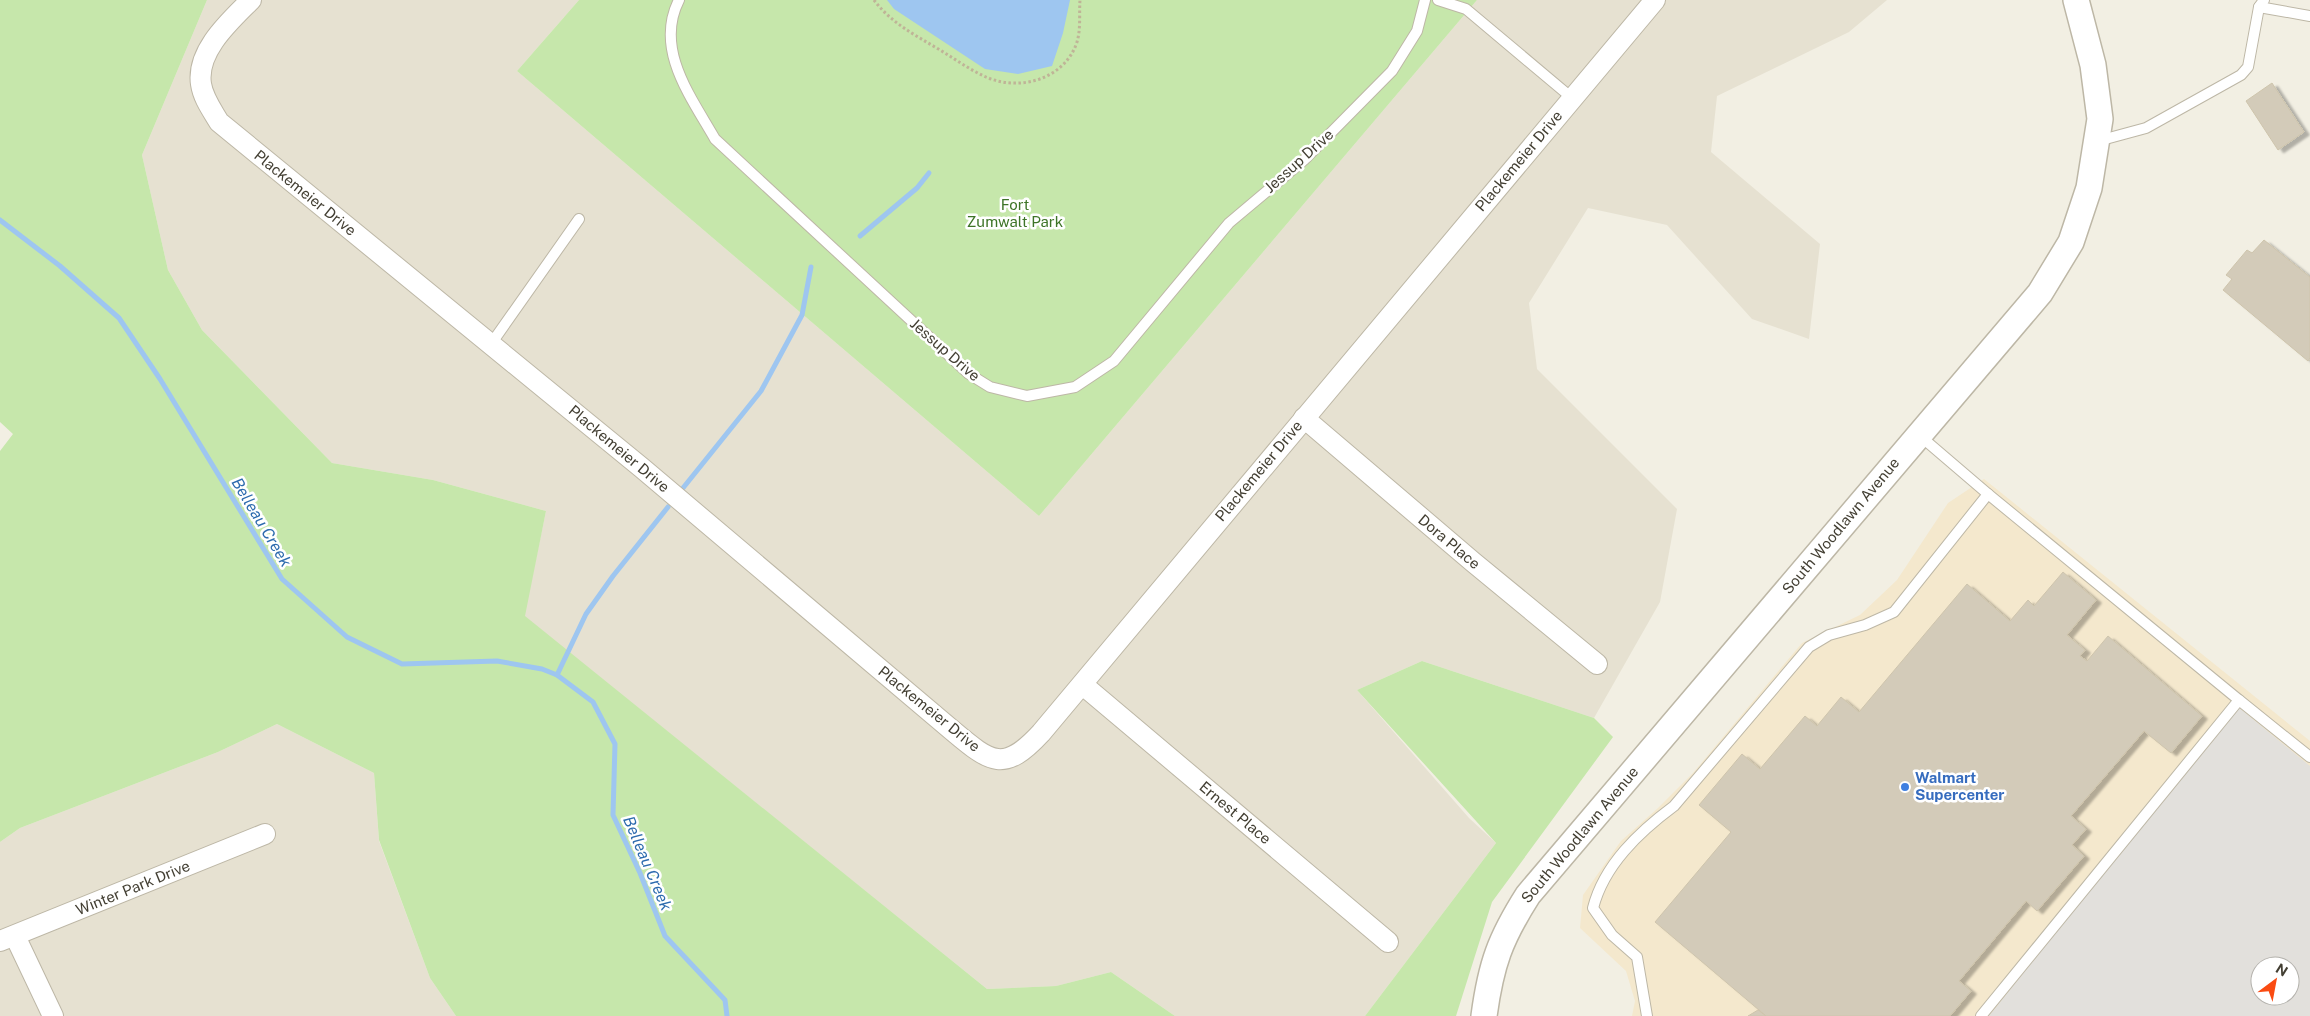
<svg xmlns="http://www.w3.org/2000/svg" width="2310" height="1016" viewBox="0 0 2310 1016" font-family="'Public Sans',sans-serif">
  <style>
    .residential { fill: #e6e1d1 }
    .commercial { fill: #f4e8cd; fill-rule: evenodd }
    .green { fill: #c6e7ab }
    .parking { fill: #e2e0dc; fill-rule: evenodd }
    .water { fill: #9ec6f0 }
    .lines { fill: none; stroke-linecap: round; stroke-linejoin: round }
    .stream { stroke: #9ec6f0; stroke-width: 5 }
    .building { fill: #d3cbb9; stroke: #cec4ac; filter: url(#shadow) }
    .service-casing { stroke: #bdb7a6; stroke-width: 12 }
    .minor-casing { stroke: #bdb7a6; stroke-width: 22 }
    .tertiary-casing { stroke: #bdb7a6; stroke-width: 28 }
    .path { stroke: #bfb497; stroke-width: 3; stroke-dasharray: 2.5 2.5; stroke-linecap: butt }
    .service { stroke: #fff; stroke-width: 10 }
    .minor { stroke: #fff; stroke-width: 20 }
    .tertiary { stroke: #fff; stroke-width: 25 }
    .shop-dot { fill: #3f7fe0; stroke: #fff; stroke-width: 2 }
    .labels { text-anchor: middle; stroke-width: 5; stroke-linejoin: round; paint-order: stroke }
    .street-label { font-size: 15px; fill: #433f33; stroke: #fff }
    .park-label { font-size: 15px; fill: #3d7427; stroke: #fff }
    .shop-label { font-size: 15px; font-weight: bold; fill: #366cbe; stroke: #fff; text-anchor: start }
    .water-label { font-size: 16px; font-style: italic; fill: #2d6bae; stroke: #fff }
  </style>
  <defs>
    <filter id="shadow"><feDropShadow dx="5.5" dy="3" stdDeviation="1" flood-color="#0004"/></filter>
  </defs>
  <rect width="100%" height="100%" fill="#f2efe3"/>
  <g class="residential">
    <polygon points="207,0 579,0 517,71 1039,516 1477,0 1887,0 1849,32 1717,96 1711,152 1820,244 1809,339 1752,319 1667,225 1588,208 1529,303 1537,369 1677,509 1660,602 1594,718 1422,661 1357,690 1469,818 1496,843 1365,1016 1175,1016 1111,972 1056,986 987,989 524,616 546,511 433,480 332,463 202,330 168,270 142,155"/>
    <polygon points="277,724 374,773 379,841 430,978 456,1016 0,1016 0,842 20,828 218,752"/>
  </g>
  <path class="commercial" d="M1984,479L2310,741V1016H1632L1635,1001L1626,971L1580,928L1583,895L1621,841L1658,808L1693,773L1802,643L1860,615L1897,580L1948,503ZM2260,966H2290V996H2260Z"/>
  <g class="green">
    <polygon points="0,0 207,0 142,155 168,270 202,330 332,463 433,480 546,511 525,616 987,989 1056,986 1111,972 1175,1016 456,1016 430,978 379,840 374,773 277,724 218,752 20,828 0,842 0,451 13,434 0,422"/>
    <polygon points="579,0 1477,0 1039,516 517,71"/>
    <polygon points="1422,661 1594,718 1613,737 1492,902 1456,1016 1365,1016 1496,843 1357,690"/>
  </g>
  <path class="parking" d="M2237,706L2310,766V1016H1989ZM2260,966H2290V996H2260Z"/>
  <polygon class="water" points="887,0 1070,0 1063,33 1052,66 1018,74 985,69 894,9"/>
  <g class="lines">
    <g class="stream">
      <polyline points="0,220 60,266 119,318 160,379 282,579 347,637 402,664 497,661 542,669 557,675 593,702 615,744 613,815 640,873 665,936 725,1000 727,1016"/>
      <polyline points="860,236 917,188 929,173"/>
      <polyline points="683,488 761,391 802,315 811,267"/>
      <polyline points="557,675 586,614 613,576 668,507"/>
    </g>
  </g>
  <g class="building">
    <polygon points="2272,83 2304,132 2278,150 2246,101"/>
    <polygon points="2264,240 2310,277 2310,358 2308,361 2223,290 2232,279 2226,275 2247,250 2252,253"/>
    <polygon points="2063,572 2096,600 2067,635 2085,650 2080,656 2087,661 2108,636 2202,716 2171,753 2144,731 2071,816 2086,829 2072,845 2084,856 2037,911 2026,901 1959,981 1971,991 1950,1016 1766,1016 1655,922 1731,832 1699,805 1742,754 1760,769 1805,716 1817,726 1841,697 1859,712 1967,584 2010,621 2028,600 2034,606"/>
    <polygon points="1758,1010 1766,1016 1748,1016"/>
  </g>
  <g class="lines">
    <g class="service-casing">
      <g id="service">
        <path d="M679,0C654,49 691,97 715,139L969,374L990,387L1027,396L1075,387L1114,361L1229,223L1304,160L1392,71L1417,31L1425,0"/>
        <polyline points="1438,0 1466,9 1572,98"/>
        <polyline points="2259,7 2310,16"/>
        <polyline points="2098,141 2146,128 2241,75 2248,67 2259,7 2264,0"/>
        <polyline points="491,344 579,219"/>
        <polyline points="1919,435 1988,494 2239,700"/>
        <path d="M1647,1016L1637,957L1612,935L1593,908C1604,865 1639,832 1674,806L1809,647L1829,635L1865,625L1894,612L1988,494"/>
        <polyline points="1981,1016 2239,700 2310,757"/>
      </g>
    </g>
    <g class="minor-casing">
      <g id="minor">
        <path d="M251,0C230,21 196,51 201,84C203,98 212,110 219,122L642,468L953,731C991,763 1004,773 1041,733L1655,0"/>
        <polyline points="1304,418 1473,562 1597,664"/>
        <polyline points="1083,685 1388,942"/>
        <polyline points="15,936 53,1016"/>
        <polyline points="0,941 265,834"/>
      </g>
    </g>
    <g class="tertiary-casing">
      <path id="tertiary" d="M1484,1016C1491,964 1500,939 1528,895L2040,293L2071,242L2089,188L2100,119L2093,65L2076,0"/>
    </g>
    <path class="path" d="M874,0C891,23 915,35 940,50C955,59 970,70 986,77C1020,92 1065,79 1077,42C1081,29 1079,13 1080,0"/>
    <use href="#service" class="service"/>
    <use href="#minor" class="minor"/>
    <use href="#tertiary" class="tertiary"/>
  </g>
  <circle class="shop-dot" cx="1905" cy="787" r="5"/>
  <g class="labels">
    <g class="street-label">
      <text transform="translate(1299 161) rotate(-42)" y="5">Jessup Drive</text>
      <text transform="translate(1519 161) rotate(-50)" y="5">Plackemeier Drive</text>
      <text transform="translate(305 193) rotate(39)" y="5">Plackemeier Drive</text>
      <text transform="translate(945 350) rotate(41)" y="5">Jessup Drive</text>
      <text transform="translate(619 449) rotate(40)" y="5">Plackemeier Drive</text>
      <text transform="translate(1259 471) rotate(-50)" y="5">Plackemeier Drive</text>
      <text transform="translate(1841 526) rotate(-50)" y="5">South Woodlawn Avenue</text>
      <text transform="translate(1449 542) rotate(40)" y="5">Dora Place</text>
      <text transform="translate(929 709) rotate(39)" y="5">Plackemeier Drive</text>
      <text transform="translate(1235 813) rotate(40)" y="5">Ernest Place</text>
      <text transform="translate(1580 835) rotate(-50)" y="5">South Woodlawn Avenue</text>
      <text transform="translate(133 888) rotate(-22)" y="5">Winter Park Drive</text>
    </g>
    <g class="park-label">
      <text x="1015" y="210">Fort<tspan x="1015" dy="17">Zumwalt Park</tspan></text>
    </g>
    <g class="shop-label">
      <text x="1915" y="783">Walmart<tspan x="1915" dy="17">Supercenter</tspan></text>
    </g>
    <g class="water-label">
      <text transform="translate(262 522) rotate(59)" y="6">Belleau Creek</text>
      <text transform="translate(648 863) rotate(67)" y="6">Belleau Creek</text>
    </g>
  </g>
  <g transform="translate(2275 981) rotate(32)"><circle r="24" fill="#ffffff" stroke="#b4b2ad"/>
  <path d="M0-4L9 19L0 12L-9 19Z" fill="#fa4b12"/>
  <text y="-8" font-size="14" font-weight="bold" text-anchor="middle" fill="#433f33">N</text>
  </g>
</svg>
